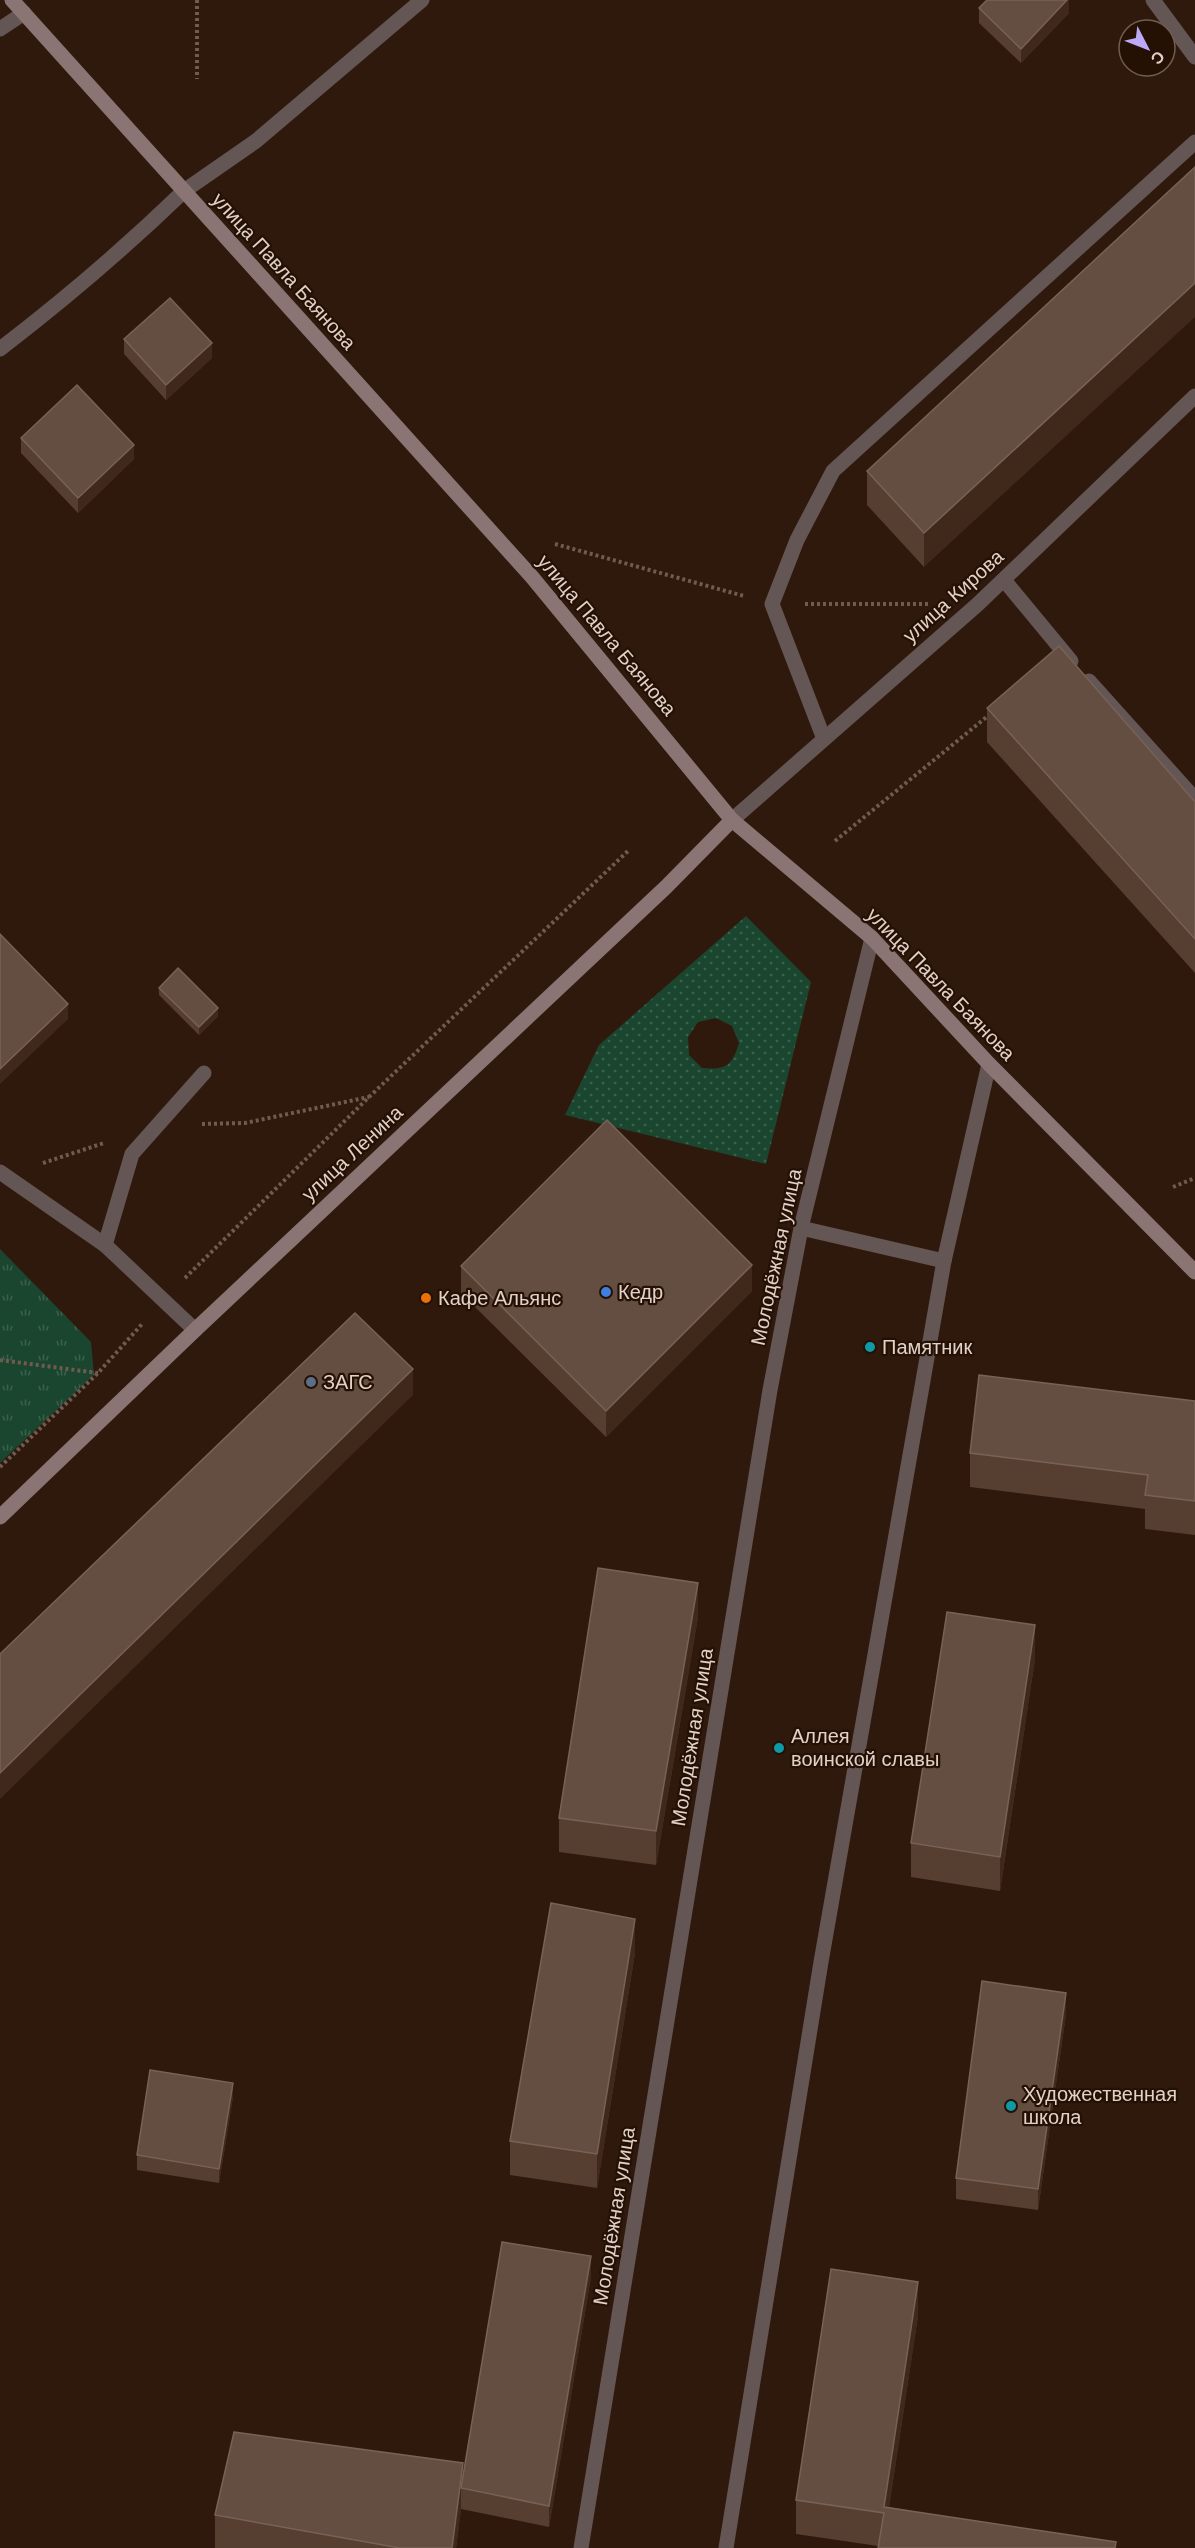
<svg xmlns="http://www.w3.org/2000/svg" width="1195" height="2548" viewBox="0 0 1195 2548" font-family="Helvetica,sans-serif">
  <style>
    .grass { fill: url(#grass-dots); fill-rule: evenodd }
    .park { fill: url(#park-tufts) }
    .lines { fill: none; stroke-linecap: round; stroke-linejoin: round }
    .path { stroke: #6f5b50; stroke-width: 4; stroke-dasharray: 3 3; stroke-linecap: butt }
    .lane { stroke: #645655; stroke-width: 15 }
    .street { stroke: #645655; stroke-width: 15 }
    .secondary { stroke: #8b7474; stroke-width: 15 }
    .wall { fill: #563e30 }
    .shaded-wall { fill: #40291b }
    .building { fill: #644e41; stroke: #786256; stroke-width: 1.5 }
    .shop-dot { fill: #3f7fe0; stroke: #251004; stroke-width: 2 }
    .food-dot { fill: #e8710a; stroke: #251004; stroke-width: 2 }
    .culture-dot { fill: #0f9aa8; stroke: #251004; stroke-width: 2 }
    .service-dot { fill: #5c6f8a; stroke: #251004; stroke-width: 2 }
    .labels { text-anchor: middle; stroke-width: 4.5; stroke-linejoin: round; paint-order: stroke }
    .street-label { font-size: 20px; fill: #e1d1c9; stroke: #251004 }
    .poi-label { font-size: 20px; fill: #e1d1c9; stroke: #251004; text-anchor: start }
  </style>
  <defs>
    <pattern id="grass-dots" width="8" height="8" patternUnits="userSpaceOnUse" patternTransform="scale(1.5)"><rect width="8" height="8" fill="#1a462f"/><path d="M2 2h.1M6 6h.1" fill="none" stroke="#3b604c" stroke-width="1.8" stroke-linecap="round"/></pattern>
    <pattern id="park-tufts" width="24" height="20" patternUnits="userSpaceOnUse" patternTransform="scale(1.5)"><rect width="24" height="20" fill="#1a462f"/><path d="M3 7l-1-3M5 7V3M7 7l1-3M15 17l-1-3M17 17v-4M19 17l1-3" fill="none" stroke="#3b604c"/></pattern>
  </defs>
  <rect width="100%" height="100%" fill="#2f190c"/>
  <path class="grass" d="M746,916L811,982L766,1164L565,1115L599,1045ZM716,1018L732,1026L739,1043C732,1066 726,1070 702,1068L689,1055L688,1037L698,1022Z"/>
  <polygon class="park" points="0,1249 91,1342 94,1375 0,1463"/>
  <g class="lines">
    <g class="path">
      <polyline points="197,0 197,79"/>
      <polyline points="555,544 744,596"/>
      <polyline points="805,604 929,604"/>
      <polyline points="835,841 989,715"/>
      <polyline points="202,1124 245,1123 369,1097"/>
      <polyline points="43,1163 104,1143"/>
      <polyline points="1173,1187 1195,1178"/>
      <polyline points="185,1278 369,1097 629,850"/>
      <polyline points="0,1360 98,1373"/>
      <polyline points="0,1467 98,1373 143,1323"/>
    </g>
    <g class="lane">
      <polyline points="0,29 24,13"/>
      <path d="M0,349C64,300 126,247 184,191"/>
      <polyline points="1004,580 1071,661"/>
      <polyline points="1089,681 1195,799"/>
      <polyline points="824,739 772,604 797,540 833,471 1195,142"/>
      <polyline points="0,1172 105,1245"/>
      <polyline points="195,1330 105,1245 132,1154 204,1073"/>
    </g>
    <g class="street">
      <polyline points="1153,0 1195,57"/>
      <polyline points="184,191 256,141 422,0"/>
      <polyline points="732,820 978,604 1195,396"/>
      <polyline points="801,1228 944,1261"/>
      <polyline points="581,2548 770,1390 801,1228 872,938"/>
      <polyline points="726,2548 821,1962 944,1261 989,1064"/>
    </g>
    <g class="secondary">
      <polyline points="12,0 532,577 732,820 872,938 989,1064 1195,1272"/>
      <polyline points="0,1517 195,1330 666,887 732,820"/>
    </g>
  </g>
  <g class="wall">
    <polygon points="1069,0 1069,13 1021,63 979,23 979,8"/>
    <polygon points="1195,167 924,567 867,505 867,471"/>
    <polygon points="124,339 212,358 166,400 124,354"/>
    <polygon points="21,438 134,459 78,513 21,453"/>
    <polygon points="987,708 1195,802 1195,973 987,742"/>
    <polygon points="159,988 218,1016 199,1035 159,995"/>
    <polygon points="461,1266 752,1291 606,1437 461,1293"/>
    <polygon points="1195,1401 1195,1535 1145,1529 1145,1509 970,1487 970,1453"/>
    <polygon points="698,1617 656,1865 559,1852 559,1818"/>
    <polygon points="1035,1659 1000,1891 911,1877 911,1843"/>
    <polygon points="635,1953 597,2188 510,2175 510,2141"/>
    <polygon points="1066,2014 1038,2210 956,2199 956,2178"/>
    <polygon points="233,2097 219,2183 137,2170 137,2155"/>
    <polygon points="591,2277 549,2527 461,2509 456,2548 215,2548 215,2515 463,2479"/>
    <polygon points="918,2316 889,2507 1116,2548 878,2546 796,2534 796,2500"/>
  </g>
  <g class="shaded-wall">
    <polygon points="1067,0 1069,0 1069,13 1021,63 1021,49"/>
    <polygon points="1195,283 1195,317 924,567 924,533"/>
    <polygon points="212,343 212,358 166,400 166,385"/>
    <polygon points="134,445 134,459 78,513 78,498"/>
    <polygon points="68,1004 68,1019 0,1084 0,1069"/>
    <polygon points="218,1008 218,1016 199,1035 199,1027"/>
    <polygon points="752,1265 752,1291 606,1437 606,1411"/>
    <polygon points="413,1369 413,1395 0,1799 0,1773"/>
    <polygon points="698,1583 698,1617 656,1865 656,1831"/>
    <polygon points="1035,1625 1035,1659 1000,1891 1000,1857"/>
    <polygon points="635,1919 635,1953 597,2188 597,2154"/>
    <polygon points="1066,1993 1066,2014 1038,2210 1038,2189"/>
    <polygon points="233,2083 233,2097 219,2183 219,2169"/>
    <polygon points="591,2256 591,2277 549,2527 549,2506"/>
    <polygon points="918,2282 918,2316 884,2541 884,2507"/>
    <polygon points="463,2463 463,2488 461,2488 461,2509 456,2548 452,2548"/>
  </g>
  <g class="building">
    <polygon points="987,0 1067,0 1021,49 979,8"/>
    <polygon points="1195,167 1195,283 924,533 867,471"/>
    <polygon points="170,298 212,343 166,385 124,339"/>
    <polygon points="77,385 134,445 78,498 21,438"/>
    <polygon points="1059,646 1195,802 1195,939 987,708"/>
    <polygon points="0,934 68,1004 0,1069"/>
    <polygon points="178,968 218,1008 199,1027 159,988"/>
    <polygon points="607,1120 752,1265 606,1411 461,1266"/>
    <polygon points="355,1313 413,1369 0,1773 0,1654"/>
    <polygon points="979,1375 1195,1401 1195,1501 1145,1495 1148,1475 970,1453"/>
    <polygon points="598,1568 698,1583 656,1831 559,1818"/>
    <polygon points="947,1612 1035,1625 1000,1857 911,1843"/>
    <polygon points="551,1903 635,1919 597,2154 510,2141"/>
    <polygon points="982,1981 1066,1993 1038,2189 956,2178"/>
    <polygon points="150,2070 233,2083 219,2169 137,2155"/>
    <polygon points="502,2242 591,2256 549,2506 461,2488"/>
    <polygon points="831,2269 918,2282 884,2507 1116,2542 1115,2548 878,2548 884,2513 796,2500"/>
    <polygon points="234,2432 463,2463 452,2548 400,2548 215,2515"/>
  </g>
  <circle class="shop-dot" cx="606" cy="1292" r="6"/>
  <circle class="food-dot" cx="426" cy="1298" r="6"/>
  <g class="culture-dot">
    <circle cx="870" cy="1347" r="6"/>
    <circle cx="779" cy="1748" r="6"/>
    <circle cx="1011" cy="2106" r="6"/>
  </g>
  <circle class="service-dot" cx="311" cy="1382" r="6"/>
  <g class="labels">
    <g class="street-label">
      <text transform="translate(284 271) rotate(48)" y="7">улица Павла Баянова</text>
      <text transform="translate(953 596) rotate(-42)" y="7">улица Кирова</text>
      <text transform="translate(607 635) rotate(50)" y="7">улица Павла Баянова</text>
      <text transform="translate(941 984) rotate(46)" y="7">улица Павла Баянова</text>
      <text transform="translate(352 1153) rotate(-43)" y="7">улица Ленина</text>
      <text transform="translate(776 1257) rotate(-78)" y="7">Молодёжная улица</text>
      <text transform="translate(692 1737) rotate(-81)" y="7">Молодёжная улица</text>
      <text transform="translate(614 2216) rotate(-81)" y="7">Молодёжная улица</text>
    </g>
    <g class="poi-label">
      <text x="618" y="1299">Кедр</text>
      <text x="438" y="1305">Кафе Альянс</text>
      <text x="882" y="1354">Памятник</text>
      <text x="323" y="1389">ЗАГС</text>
      <text x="791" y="1743">Аллея<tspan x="791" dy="23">воинской славы</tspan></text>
      <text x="1023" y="2101">Художественная<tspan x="1023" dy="23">школа</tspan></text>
    </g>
  </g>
  <g transform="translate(1147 48) rotate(132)"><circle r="28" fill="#251004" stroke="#705d53" stroke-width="1.5"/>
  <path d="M0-4.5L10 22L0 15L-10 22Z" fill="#bcaaf6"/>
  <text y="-9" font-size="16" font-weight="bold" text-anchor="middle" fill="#e1d1c9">С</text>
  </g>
</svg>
